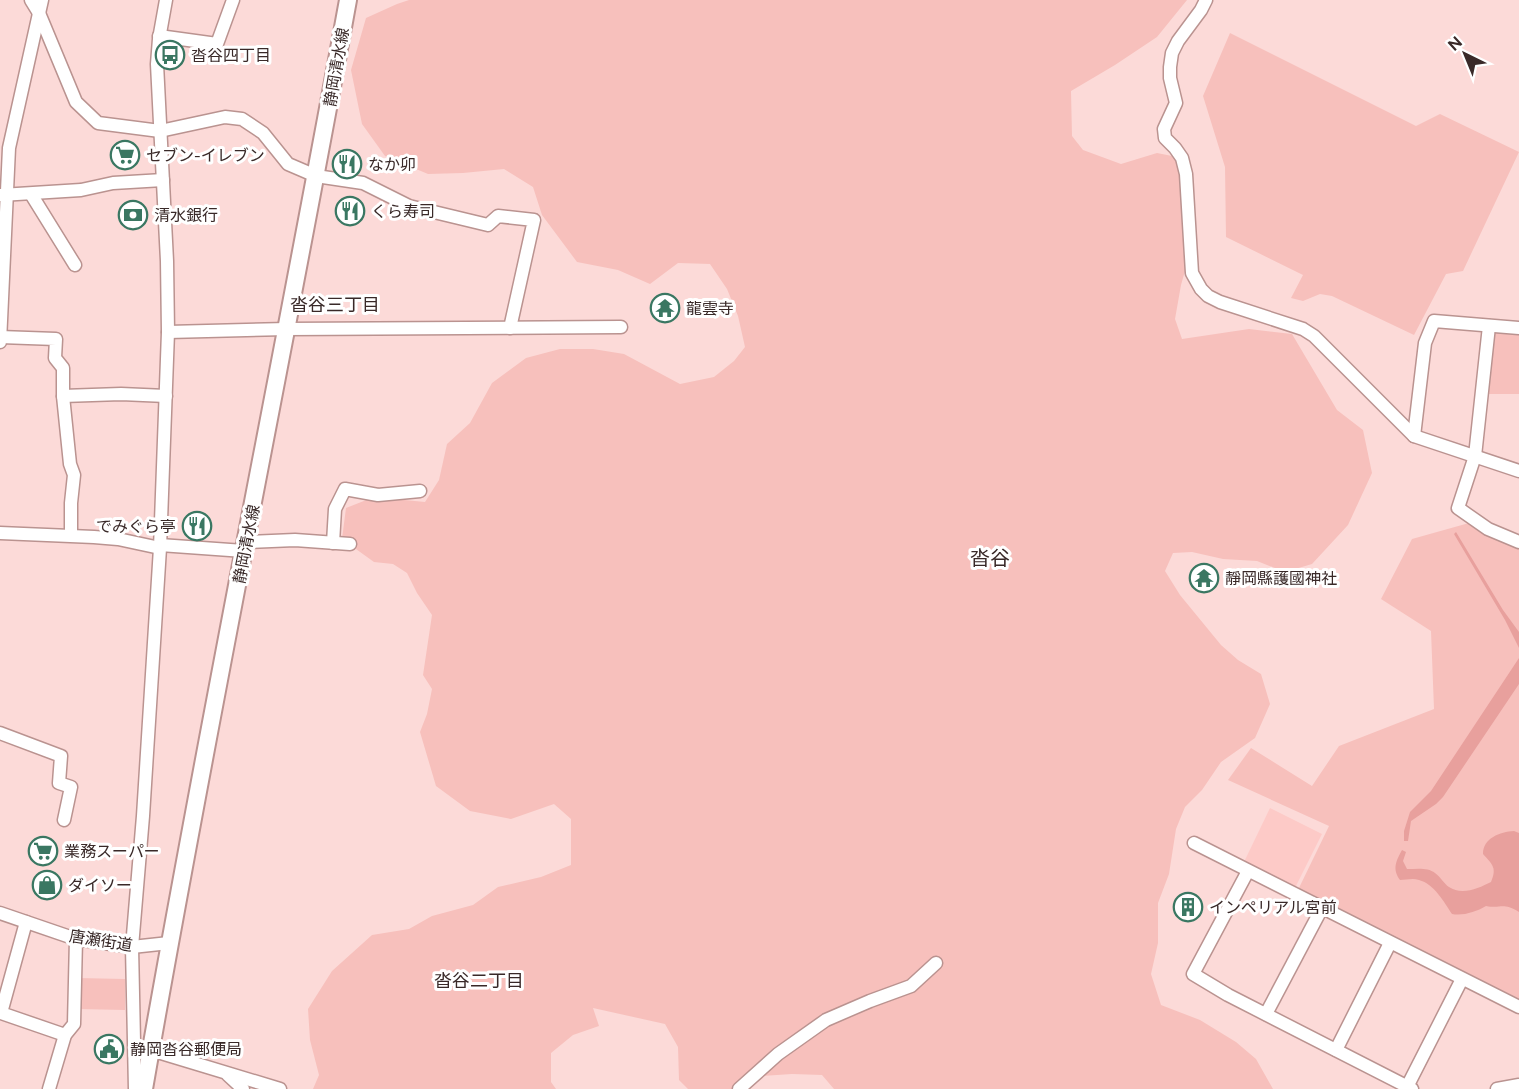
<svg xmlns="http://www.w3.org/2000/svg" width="1519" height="1089" viewBox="0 0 1519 1089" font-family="Figtree,'Noto Sans JP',sans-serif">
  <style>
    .built { fill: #fdcac7 }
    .green { fill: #f7c0bc }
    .water { fill: #e8a09d }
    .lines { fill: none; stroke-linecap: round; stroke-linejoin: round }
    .minor-casing { stroke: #ba9390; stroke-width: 15 }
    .major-casing { stroke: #ba9390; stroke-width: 20 }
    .minor { stroke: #fff; stroke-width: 12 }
    .major { stroke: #fff; stroke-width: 16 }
    .labels { text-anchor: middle; stroke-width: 6; stroke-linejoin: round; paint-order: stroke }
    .poi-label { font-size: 16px; fill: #392928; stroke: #fff; text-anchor: start }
    .street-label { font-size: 16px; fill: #392928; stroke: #fff }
    .neighbourhood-label { font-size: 18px; fill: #392928; stroke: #fff }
    .quarter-label { font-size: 20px; fill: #392928; stroke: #fff }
  </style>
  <rect width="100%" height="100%" fill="#fcdad8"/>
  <polygon class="built" points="1270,808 1322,834 1295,888 1244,862"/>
  <g class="green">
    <polygon points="409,0 1187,0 1157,37 1115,65 1071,91 1072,136 1083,150 1121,164 1157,153 1182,158 1190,253 1181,285 1175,319 1182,339 1249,329 1292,334 1337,410 1363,430 1372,473 1348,525 1312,564 1285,572 1257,561 1223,559 1192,552 1173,553 1165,571 1180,595 1221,645 1238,660 1261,674 1270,704 1255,738 1221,762 1202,790 1185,807 1176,829 1169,874 1158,903 1158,943 1151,974 1161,1005 1200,1020 1236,1042 1256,1059 1273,1089 834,1089 822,1075 792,1074 762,1076 741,1083 733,1089 688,1089 679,1080 678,1047 665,1024 593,1008 599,1026 573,1035 551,1053 551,1082 556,1089 313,1089 319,1075 310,1040 308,1009 332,971 372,935 409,929 432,916 473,905 498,887 541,877 571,865 571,819 554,804 511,819 470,811 436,786 420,732 427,714 432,689 423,675 432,615 417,593 407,573 393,564 374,562 342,539 346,508 374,497 425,502 439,480 447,444 470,423 492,383 526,358 560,349 593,349 624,354 680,384 714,377 734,361 745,347 738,316 727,289 710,264 678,263 650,284 618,270 577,262 542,215 533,187 504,169 463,173 428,174 385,156 362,124 351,70 366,18 397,4"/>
    <polygon points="1230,33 1416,126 1440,114 1519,152 1463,271 1446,274 1414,335 1332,296 1320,294 1303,301 1291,298 1303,275 1226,237 1225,167 1203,96"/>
    <polygon points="1497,330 1519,332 1519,394 1487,394 1493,333"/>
    <polygon points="1469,523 1519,546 1519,1001 1298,890 1329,826 1228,780 1251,748 1312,786 1339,746 1434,709 1431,631 1381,599 1412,539"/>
    <polygon points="78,978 125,979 125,1010 77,1009"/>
  </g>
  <g class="water">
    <polygon points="1456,532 1503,610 1519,632 1519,648 1505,620 1454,534"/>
    <polygon points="1519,658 1519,684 1443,797 1436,804 1411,821 1408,841 1404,841 1404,831 1410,812 1431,791"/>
    <path d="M1514,831L1519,833V912C1502,902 1502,909 1486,906C1476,912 1463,916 1452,914C1444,902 1434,884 1419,880C1413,878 1406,880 1400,880C1392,869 1396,861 1402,850L1406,852L1403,861L1407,869C1416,869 1428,867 1435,873C1441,877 1444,884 1449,887C1462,896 1479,888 1491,882C1497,868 1493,865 1483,854C1483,838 1500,832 1514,831Z"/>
  </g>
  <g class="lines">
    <g class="minor-casing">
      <g id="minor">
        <polyline points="31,0 39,13 76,102 98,123 160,131 225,117 242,119 263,133 288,164 316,176 363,183 409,206 488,225 498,216 534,220 510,328"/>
        <polyline points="1206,0 1201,10 1178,41 1172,53 1170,67 1170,78 1176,103 1164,129 1165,138 1175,148 1182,158 1186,174 1192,273 1201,289 1208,296 1220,302 1303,329 1314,336 1414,436 1519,471"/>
        <polyline points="159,36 217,44 233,0"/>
        <polyline points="31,194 75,265"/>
        <polyline points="1,195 81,190 113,183 163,180"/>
        <polyline points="1489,326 1475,456 1458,508 1488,529 1519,542"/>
        <polyline points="168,332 287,329 621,327"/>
        <polyline points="0,337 56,339 55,358 63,368 63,396 70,464 74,475 71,503 71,535"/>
        <polyline points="0,342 9,148 42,0"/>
        <polyline points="63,396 121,394 166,396"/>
        <polyline points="1414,436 1425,343 1434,321 1519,328"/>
        <polyline points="0,533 94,537 118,539 160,548"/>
        <polyline points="246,542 295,540 350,544"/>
        <polyline points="333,543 335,509 345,489 378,495 420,491"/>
        <polyline points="160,545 244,551"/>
        <polyline points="0,733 61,756 59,783 71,787 64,820"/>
        <polyline points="1194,843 1519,1007"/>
        <polyline points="1248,871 1193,974 1228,995 1412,1089"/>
        <polyline points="0,913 76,939 132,947 169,943"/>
        <polyline points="26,922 1,1013 65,1035"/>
        <polyline points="1266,1014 1322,908"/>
        <polyline points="151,1050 280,1089"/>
        <polyline points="1336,1050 1390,943"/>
        <polyline points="228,1075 243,1089"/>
        <polyline points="1407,1087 1462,979"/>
        <polyline points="49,1089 65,1035 74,1024 76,939"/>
        <polyline points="135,1089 132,947 143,816 160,548 168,332 167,261 157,64 159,39 166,0"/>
        <polyline points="739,1089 778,1054 826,1020 870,1001 911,986 936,963"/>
        <polyline points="1497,1089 1519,1085"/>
      </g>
    </g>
    <g class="major-casing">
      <path id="major" d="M144,1089C207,725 282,363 348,0"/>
    </g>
    <use href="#minor" class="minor"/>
    <use href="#major" class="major"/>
  </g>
  <defs>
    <g id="bus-ring" transform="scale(1.5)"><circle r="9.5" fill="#fff" stroke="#3a7762" stroke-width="1.5"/><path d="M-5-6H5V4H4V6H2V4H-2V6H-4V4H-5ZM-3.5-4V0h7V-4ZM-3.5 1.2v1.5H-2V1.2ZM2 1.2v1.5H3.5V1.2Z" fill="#3a7762"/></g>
    <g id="supermarket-ring" transform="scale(1.5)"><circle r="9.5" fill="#fff" stroke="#3a7762" stroke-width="1.5"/><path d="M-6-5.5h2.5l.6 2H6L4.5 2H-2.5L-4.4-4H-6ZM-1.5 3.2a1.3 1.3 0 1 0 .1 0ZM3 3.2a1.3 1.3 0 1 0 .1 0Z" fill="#3a7762"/></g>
    <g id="restaurant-ring" transform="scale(1.5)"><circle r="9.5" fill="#fff" stroke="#3a7762" stroke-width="1.5"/><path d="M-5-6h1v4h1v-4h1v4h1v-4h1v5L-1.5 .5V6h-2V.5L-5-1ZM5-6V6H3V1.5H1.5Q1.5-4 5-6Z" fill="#3a7762"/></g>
    <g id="bank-ring" transform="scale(1.5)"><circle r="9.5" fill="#fff" stroke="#3a7762" stroke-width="1.5"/><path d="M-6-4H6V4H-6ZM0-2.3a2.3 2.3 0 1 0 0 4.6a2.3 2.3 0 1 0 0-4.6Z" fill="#3a7762"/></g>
    <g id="temple-ring" transform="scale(1.5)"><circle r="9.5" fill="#fff" stroke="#3a7762" stroke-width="1.5"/><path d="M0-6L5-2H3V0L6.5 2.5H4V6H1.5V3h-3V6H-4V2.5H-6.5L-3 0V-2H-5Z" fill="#3a7762"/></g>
    <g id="shop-ring" transform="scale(1.5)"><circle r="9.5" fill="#fff" stroke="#3a7762" stroke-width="1.5"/><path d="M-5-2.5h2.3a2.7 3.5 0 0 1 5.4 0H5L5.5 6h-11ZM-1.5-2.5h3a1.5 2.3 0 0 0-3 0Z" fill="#3a7762"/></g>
    <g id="building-ring" transform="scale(1.5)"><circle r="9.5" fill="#fff" stroke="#3a7762" stroke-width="1.5"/><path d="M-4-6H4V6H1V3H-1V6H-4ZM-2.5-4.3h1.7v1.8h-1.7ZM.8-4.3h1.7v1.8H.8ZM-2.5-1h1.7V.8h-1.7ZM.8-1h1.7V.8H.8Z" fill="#3a7762"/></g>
    <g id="civic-ring" transform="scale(1.5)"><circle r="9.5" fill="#fff" stroke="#3a7762" stroke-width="1.5"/><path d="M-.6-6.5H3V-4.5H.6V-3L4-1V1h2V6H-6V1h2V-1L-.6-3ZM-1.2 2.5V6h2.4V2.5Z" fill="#3a7762"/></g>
  </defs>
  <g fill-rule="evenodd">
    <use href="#bus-ring" x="170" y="55"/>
    <use href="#supermarket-ring" x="125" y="155"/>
    <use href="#restaurant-ring" x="347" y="164"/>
    <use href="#restaurant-ring" x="350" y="211"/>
    <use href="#bank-ring" x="133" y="215"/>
    <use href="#temple-ring" x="665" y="308"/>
    <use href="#restaurant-ring" x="197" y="526"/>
    <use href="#temple-ring" x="1204" y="578"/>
    <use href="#supermarket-ring" x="43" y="851"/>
    <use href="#shop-ring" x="47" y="885"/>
    <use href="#building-ring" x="1188" y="907"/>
    <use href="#civic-ring" x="109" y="1049"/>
  </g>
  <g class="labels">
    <g class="poi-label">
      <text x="191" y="61">沓谷四丁目</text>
      <text x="146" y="161">セブン-イレブン</text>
      <text x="368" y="170">なか卯</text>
      <text x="371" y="217">くら寿司</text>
      <text x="154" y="221">清水銀行</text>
      <text x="686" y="314">龍雲寺</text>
      <text x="176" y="532" text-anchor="end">でみぐら亭</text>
      <text x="1225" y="584">靜岡縣護國神社</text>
      <text x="64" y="857">業務スーパー</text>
      <text x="68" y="891">ダイソー</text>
      <text x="1209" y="913">インペリアル宮前</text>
      <text x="130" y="1055">静岡沓谷郵便局</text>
    </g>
    <g class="street-label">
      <text transform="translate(336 67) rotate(-80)" y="6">静岡清水線</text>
      <text transform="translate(246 544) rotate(-79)" y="6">静岡清水線</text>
      <text transform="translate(101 940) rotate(9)" y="6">唐瀬街道</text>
    </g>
    <g class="neighbourhood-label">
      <text x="335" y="311">沓谷三丁目</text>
      <text x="479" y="987">沓谷二丁目</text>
    </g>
    <g class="quarter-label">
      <text x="990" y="565">沓谷</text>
    </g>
  </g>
  <g transform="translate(1465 54) rotate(317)" stroke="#ffffff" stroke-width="4.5" paint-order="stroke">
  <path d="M0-4.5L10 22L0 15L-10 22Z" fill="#392928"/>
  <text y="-9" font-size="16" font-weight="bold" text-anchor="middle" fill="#392928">N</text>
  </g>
</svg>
